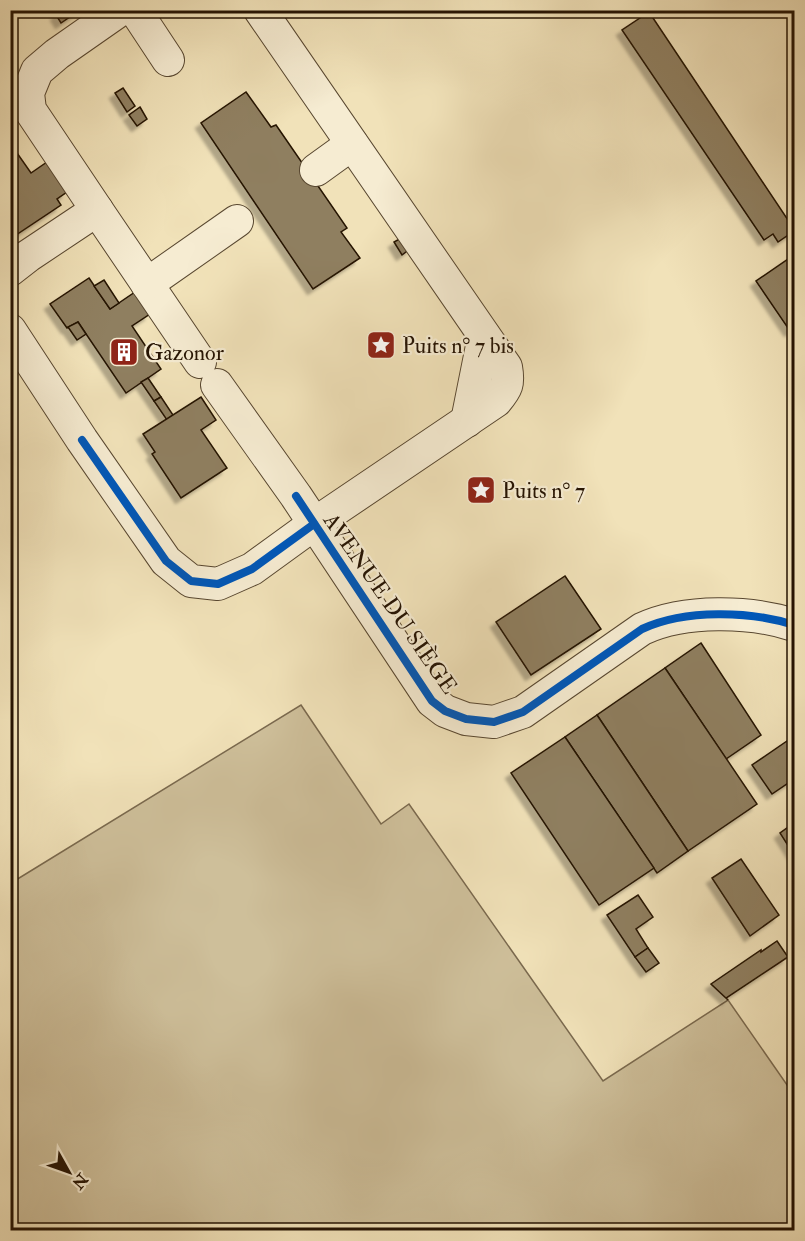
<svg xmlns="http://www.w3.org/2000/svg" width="805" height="1241" viewBox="0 0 805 1241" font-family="'IM FELL Double Pica',serif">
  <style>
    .green { fill: #cebf9a; stroke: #7a694e; stroke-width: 1.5 }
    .building { fill: #8f7f61; stroke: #251302; stroke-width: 1.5; filter: url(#shadow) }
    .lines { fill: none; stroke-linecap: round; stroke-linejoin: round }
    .minor-casing { stroke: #584730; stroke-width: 34 }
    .minor { stroke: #f6ecd2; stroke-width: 32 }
    .cycleway-casing { stroke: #f6ecd2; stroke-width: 11 }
    .cycleway { stroke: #0057b8; stroke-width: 8 }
    .labels { text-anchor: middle; stroke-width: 4.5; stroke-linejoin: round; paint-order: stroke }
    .poi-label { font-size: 22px; fill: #251302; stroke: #f6ecd2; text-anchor: start }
    .street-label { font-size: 22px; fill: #251302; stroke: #f6ecd2 }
  </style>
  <defs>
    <filter id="shadow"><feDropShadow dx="-5.5" dy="5.5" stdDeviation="1.5" flood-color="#0004"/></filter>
  </defs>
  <rect width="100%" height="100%" fill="#f1e2b9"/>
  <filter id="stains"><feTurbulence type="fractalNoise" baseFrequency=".00333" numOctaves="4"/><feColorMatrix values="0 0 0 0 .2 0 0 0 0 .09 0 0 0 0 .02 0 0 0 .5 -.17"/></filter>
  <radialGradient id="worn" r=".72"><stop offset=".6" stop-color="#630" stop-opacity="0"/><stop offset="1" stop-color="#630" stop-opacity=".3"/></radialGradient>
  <polygon class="green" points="301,705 381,824 409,804 603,1081 728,1000 792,1092 794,1099 794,1230 11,1230 11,883"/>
  <g class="building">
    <polygon points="62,10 80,10 61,23 56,15"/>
    <polygon points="649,12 794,229 794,231 778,242 773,234 764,240 622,30"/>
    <polygon points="123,88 135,106 127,112 115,93"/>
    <polygon points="246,92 271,127 276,125 347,228 341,232 360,258 313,289 201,123"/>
    <polygon points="140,107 147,119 137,126 129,115"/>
    <polygon points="10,143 31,173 47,162 67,192 57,199 61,205 16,235 10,227"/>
    <polygon points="403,237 411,248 402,255 394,242"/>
    <polygon points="794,255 794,328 790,331 756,281"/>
    <polygon points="89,278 110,309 135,292 150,314 132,326 161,369 126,393 78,322 67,328 50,304"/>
    <polygon points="104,280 119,303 110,309 94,286"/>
    <polygon points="78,322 86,334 77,340 68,327"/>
    <polygon points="148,378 161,397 154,401 141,382"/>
    <polygon points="161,397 173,415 167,420 154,401"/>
    <polygon points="201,397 216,420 201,430 227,468 181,498 152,454 155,452 143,434"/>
    <polygon points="565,576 601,629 531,675 496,622"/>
    <polygon points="701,643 761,735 726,759 665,668"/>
    <polygon points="665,668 757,804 688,851 597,715"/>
    <polygon points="597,715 688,851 657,873 565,737"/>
    <polygon points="565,737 654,868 599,905 511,773"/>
    <polygon points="787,741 794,752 794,779 772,794 752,765"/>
    <polygon points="794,823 794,855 780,833"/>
    <polygon points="741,859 779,915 750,936 712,878"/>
    <polygon points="638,895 653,917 636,929 648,948 635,957 607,915"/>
    <polygon points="777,941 788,957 726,998 728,1000 711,984 761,950 761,952"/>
    <polygon points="648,948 659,963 646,972 635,957"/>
  </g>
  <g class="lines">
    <g class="minor-casing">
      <g id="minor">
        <polyline points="135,10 168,60"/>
        <polyline points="316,170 352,144"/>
        <polyline points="97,210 200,362"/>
        <polyline points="10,270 28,256 97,210 30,110 28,93 37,71 57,54 120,10"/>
        <polyline points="147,284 237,221"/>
        <path d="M10,330L82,440L166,561L191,581L218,584L252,569L314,524L496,401C507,388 509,384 506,367L260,10"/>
        <path d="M217,385L296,496L432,701L445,711L466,719L494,722L523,712L642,629C685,609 751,611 794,625"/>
        <polyline points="467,421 484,336"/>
      </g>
    </g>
    <use href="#minor" class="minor"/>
    <g class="cycleway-casing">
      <g id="cycleway">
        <polyline points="82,440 166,561 191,581 218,584 252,569 314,524"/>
        <path d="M296,496L432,701L445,711L466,719L494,722L523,712L642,629C685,609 751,611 794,625"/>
      </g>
    </g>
    <use href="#cycleway" class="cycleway"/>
  </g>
  <defs>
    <g id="sight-square" transform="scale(1.5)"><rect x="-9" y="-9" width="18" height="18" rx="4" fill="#8f2418" stroke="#f6ecd2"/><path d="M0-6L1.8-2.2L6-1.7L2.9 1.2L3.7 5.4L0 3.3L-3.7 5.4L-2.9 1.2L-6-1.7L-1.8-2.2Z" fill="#fff"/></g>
    <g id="building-square" transform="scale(1.5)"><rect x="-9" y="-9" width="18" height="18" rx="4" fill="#8f2418" stroke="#f6ecd2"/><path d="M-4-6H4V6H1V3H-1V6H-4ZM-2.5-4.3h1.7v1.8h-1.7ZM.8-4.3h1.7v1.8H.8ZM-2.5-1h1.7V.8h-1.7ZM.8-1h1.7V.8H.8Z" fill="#fff"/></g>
  </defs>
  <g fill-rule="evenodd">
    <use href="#sight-square" x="381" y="345"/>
    <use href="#building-square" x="124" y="352"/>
    <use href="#sight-square" x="481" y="490"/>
  </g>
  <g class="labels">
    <g class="poi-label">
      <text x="402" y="353">Puits n° 7 bis</text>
      <text x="145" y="360">Gazonor</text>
      <text x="502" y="498">Puits n° 7</text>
    </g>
    <g class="street-label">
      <text transform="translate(391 603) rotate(55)" y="8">AVENUE DU SIÈGE</text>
    </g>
  </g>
  <rect width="805" height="1241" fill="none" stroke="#f1e2b9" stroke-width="36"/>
  <rect x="12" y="12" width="781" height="1217" fill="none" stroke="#251302" stroke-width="3"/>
  <rect x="18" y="18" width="769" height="1205" fill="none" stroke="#251302" stroke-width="1.5"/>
  <g transform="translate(69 1172) rotate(130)" stroke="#f6ecd2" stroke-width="4.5" paint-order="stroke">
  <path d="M0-4.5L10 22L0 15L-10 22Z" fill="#251302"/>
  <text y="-9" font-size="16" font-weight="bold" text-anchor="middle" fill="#251302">N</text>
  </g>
  <rect width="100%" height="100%" filter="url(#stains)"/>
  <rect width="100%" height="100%" fill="url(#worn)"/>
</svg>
